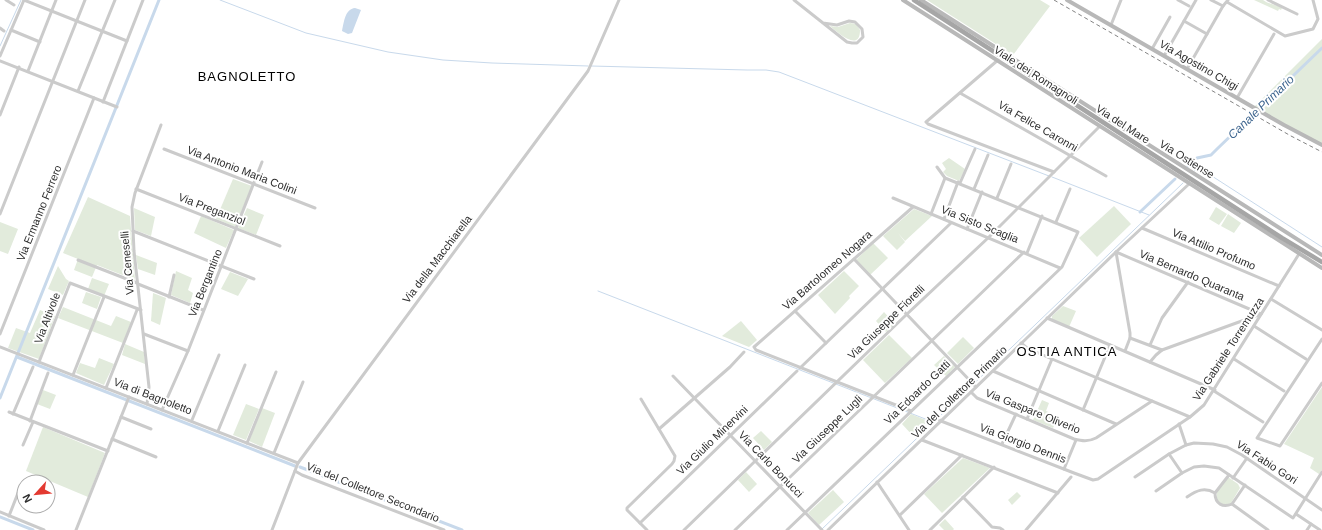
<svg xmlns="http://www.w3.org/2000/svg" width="1322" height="530" viewBox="0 0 1322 530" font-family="Helvetica,sans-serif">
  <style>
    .green { fill: #e2ebdc }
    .water { fill: #c8d9eb }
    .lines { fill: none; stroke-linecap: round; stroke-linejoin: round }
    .stream { stroke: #c8d9eb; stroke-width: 1 }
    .canal { stroke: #c8d9eb; stroke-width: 3 }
    .street { stroke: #cbcbcb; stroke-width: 3 }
    .secondary { stroke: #b8b8b8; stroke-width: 4 }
    .primary { stroke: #a6a6a6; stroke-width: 4.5 }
    .rail { stroke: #838383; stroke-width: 1; stroke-dasharray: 4 3; stroke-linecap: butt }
    .labels { text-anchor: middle; stroke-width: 4; stroke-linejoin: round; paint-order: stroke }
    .street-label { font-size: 11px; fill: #2e2e2e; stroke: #fff }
    .water-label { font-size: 12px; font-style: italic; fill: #3d658f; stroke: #fff }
    .quarter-label { font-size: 13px; letter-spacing: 1px; fill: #000; stroke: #fff }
  </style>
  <rect width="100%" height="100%" fill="#fff"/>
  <g class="green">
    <polygon points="927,0 1040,0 1050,6 1013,55"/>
    <path d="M1254,0H1263C1268,4 1277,5 1282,8L1281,10L1279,9L1278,11Z"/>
    <path d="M850,23L856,24L860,30C860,53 837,32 830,26L838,27Z"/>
    <polygon points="1322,39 1322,145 1254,107"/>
    <polygon points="949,158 965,169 959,181 947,176 943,172 946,169 942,163"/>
    <polygon points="233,179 252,186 235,227 216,219"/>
    <polygon points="88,197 130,216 135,280 97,265 92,277 74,270 78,259 63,253"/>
    <polygon points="1114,206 1131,224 1097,257 1079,238"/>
    <polygon points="1216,207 1227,214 1219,225 1209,219"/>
    <polygon points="134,208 155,217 151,236 135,230"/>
    <polygon points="247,208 264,215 256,235 238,228"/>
    <polygon points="914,209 932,216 905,241 898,233 905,242 897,250 883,236"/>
    <polygon points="1228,214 1241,223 1234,233 1221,226"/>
    <polygon points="201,216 234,230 226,248 194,233"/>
    <polygon points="0,222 18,229 8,254 0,251"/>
    <polygon points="873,243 888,258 870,275 856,260"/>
    <polygon points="136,255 157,263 155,275 138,269"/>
    <polygon points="58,266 66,279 69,281 63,295 48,289"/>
    <polygon points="176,271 192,278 188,290 193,293 190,303 171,295"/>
    <polygon points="844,271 859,286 849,296 850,298 835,314 818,295"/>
    <polygon points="230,272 248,279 238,296 221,289"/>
    <polygon points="92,278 109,284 104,296 88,289"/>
    <polygon points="86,292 101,297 97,309 82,303"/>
    <polygon points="153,293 166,298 160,325 151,321"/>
    <polygon points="1063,306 1076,311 1069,327 1052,319 1052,316"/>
    <polygon points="63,307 111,326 116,316 131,322 123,343 58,318"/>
    <polygon points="40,310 55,316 39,359 8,348 16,328 30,333"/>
    <polygon points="884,312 895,324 886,332 876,321"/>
    <polygon points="741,321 757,340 749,347 722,336"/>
    <polygon points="889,335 912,358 885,383 863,360"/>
    <polygon points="963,337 974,348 958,364 947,353"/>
    <polygon points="125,344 144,352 145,364 122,355"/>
    <polygon points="944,356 955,367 946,376 934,365"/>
    <polygon points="99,358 114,364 104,385 76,373 80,363 95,368"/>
    <polygon points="1322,387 1322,470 1319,474 1310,468 1314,458 1284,444"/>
    <polygon points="43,390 56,395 50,409 37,404"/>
    <polygon points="1042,400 1049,403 1046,411 1058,416 1053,428 1033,420"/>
    <polygon points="246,404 259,409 246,440 233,435"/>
    <polygon points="262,408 275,413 262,447 249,441"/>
    <polygon points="911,414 928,421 913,436 902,424"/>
    <polygon points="43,427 105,453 88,497 26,471"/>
    <polygon points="761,431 772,442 764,450 753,438"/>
    <polygon points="963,458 990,468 942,513 924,494"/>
    <polygon points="746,472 757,484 749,492 738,480"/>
    <polygon points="1228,477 1238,484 1240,488 1231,503 1229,504 1222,504 1217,500 1217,492"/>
    <polygon points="833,490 844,502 819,525 808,513"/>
    <polygon points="1017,492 1021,496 1012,505 1008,500"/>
    <polygon points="945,519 954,529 953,530 944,530 939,525"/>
  </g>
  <path class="water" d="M355,8L361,10L352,33L348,34L342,31C344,22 345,9 355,8Z"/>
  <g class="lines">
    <g class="stream">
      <polyline points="220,0 306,33 388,52 443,60 492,63 588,66"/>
      <polyline points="0,46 21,0"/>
      <polyline points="591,66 747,70 766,70 779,72 1049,176"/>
      <polyline points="1194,171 1197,169 1201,169 1322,247"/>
      <polyline points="1052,177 1149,215"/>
      <polyline points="598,291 933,422"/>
      <polyline points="939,417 1183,183"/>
      <polyline points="822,529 937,419"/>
    </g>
    <g class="canal">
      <polyline points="1197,158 1211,155 1217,149 1322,48"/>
      <polyline points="1188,166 1194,160"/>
      <polyline points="1140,212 1175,179"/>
      <polyline points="17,357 295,466"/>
      <polyline points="0,398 159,0"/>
      <polyline points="300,467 462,530"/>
      <polyline points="0,517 33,530"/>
    </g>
    <g class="street">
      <polyline points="6,0 14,5"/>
      <polyline points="24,0 127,41"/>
      <polyline points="794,0 847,42 852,43 857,43 863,37 862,29 855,22 849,21 837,25 823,23"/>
      <polyline points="1178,0 1189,6"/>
      <polyline points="1211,0 1223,6"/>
      <polyline points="1268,0 1297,14"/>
      <polyline points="1227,2 1285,36 1313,29 1318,19 1313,0"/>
      <polyline points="1184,21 1207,34"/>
      <polyline points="1111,25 1121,0"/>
      <polyline points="0,28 4,31"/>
      <polyline points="11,30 40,42"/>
      <polyline points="1152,49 1170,17"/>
      <polyline points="0,56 24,0"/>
      <polyline points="1164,56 1196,0"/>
      <polyline points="998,60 926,122 928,124 1054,172"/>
      <polyline points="0,61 117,107"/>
      <polyline points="1187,69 1223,6 1228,0"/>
      <polyline points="28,71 56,0"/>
      <polyline points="78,91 115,0"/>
      <polyline points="960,93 1106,176"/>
      <polyline points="1237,98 1274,34"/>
      <polyline points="103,102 143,0"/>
      <polyline points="0,115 19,67"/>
      <polyline points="164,149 315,208"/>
      <polyline points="960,183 975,149"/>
      <polyline points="136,189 280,246"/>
      <polyline points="974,189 988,155"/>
      <polyline points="893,198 1060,268"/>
      <polyline points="997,198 1011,164"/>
      <polyline points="0,214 85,0"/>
      <polyline points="931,214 945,178"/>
      <polyline points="944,219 958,182"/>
      <polyline points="1056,222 1070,189"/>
      <polyline points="1142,228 1279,286"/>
      <polyline points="967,229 982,192"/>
      <polyline points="133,231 254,279"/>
      <polyline points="1116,252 1261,314"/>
      <polyline points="1116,252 1130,333 1130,338 1125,351"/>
      <polyline points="1027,253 1042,216"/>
      <polyline points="854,259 976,387"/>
      <polyline points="78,260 137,283"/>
      <polyline points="138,284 203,310"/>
      <polyline points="169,297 174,275"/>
      <polyline points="1271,299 1322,330"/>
      <polyline points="795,311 826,343"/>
      <polyline points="1047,318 1215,390"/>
      <polyline points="1254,326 1306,359"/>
      <polyline points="0,334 94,98"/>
      <polyline points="144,334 188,351"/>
      <polyline points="1130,338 1162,350"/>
      <polyline points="1322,339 1257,438 1280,446 1322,383"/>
      <polyline points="1021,343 1027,348 1052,359 1190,417"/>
      <polyline points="1150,345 1162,318 1188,282"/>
      <polyline points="0,347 298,463"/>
      <polyline points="1234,359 1284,391"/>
      <polyline points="39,362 70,283 141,310"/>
      <polyline points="1150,362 1156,355 1162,350 1261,314"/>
      <polyline points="800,368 951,223"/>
      <polyline points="993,371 1116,424"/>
      <polyline points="73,375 104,297"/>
      <polyline points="673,376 822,530"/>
      <polyline points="106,388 137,310"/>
      <polyline points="1214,391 1263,422"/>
      <path d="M971,392L977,398L1074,439C1082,441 1088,442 1096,438L1152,401"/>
      <polyline points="641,399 675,456 674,461 672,464 627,508 627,510 647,530"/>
      <polyline points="147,404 149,387 134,251 132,207 135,193 161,125"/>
      <polyline points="162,410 188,351 262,162"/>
      <polyline points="1083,410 1110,345"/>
      <polyline points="911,411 756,350 754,347 913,207"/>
      <polyline points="9,412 108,451"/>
      <polyline points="13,414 33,367"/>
      <polyline points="935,416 941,421 1074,473 1093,480 1098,479 1190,417 1204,405 1299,254"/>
      <polyline points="121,417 151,429"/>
      <polyline points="1027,419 1052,359"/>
      <polyline points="192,420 219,355"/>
      <polyline points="30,421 48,373"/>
      <polyline points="1179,424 1186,445"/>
      <polyline points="659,429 730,367 744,352"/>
      <polyline points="218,431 245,365"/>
      <polyline points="112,439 156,457"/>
      <polyline points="922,440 1058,493"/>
      <polyline points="247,443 276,372"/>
      <polyline points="1002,444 1016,414"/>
      <polyline points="23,445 33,422"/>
      <polyline points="274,453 303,382"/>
      <polyline points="1169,454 1182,473"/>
      <polyline points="1064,469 1076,440"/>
      <polyline points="295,471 302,475 444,530"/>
      <path d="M1229,475L1215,493C1215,504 1223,508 1232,504L1245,485"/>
      <polyline points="1135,477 1169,454 1186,445 1194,443 1213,444 1227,447 1242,455 1322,510"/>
      <polyline points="1233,478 1247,458"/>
      <polyline points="877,482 909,530"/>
      <polyline points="1156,491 1182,473 1194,467 1204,466 1219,468 1293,518 1322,472"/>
      <polyline points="963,497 992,527 1000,528 1003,530"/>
      <path d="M1187,497C1197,490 1205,487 1215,493"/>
      <polyline points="1232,504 1268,530"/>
      <polyline points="0,512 44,530"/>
      <polyline points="1296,514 1320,530"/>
      <polyline points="900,515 962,455"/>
      <polyline points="9,516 18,493"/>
      <polyline points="640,523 797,371"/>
      <polyline points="76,530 129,397"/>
      <polyline points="272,530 298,463 588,71 619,0"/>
      <polyline points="684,530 906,315 988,238 1100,126"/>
      <polyline points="735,530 1024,252"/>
      <polyline points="787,530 1062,267 1078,232 945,178 937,167"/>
      <polyline points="828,530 1116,252 1189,184"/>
      <polyline points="930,530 994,467"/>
      <polyline points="1026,530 1071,477"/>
      <polyline points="1307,530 1311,524"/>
    </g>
    <g class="secondary">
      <polyline points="903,0 1322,268"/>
      <polyline points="921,0 1322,255"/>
      <polyline points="1067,0 1284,125 1322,145"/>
    </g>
    <polyline class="primary" points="914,0 1282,238 1322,262"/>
    <polyline class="rail" points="1054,0 1291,136 1322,152"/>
  </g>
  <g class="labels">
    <g class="street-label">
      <text transform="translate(1199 65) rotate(30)" y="4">Via Agostino Chigi</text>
      <text transform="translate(1036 75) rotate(33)" y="4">Viale dei Romagnoli</text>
      <text transform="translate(1123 124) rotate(33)" y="4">Via del Mare</text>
      <text transform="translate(1038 126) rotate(30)" y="4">Via Felice Caronni</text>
      <text transform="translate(1187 159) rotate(32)" y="4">Via Ostiense</text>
      <text transform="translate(242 170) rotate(21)" y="4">Via Antonio Maria Colini</text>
      <text transform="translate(212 209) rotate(21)" y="4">Via Preganziol</text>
      <text transform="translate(39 213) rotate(-68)" y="4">Via Ermanno Ferrero</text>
      <text transform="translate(980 224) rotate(22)" y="4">Via Sisto Scaglia</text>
      <text transform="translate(1214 249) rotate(23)" y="4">Via Attilio Profumo</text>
      <text transform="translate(437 259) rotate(-53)" y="4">Via della Macchiarella</text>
      <text transform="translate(127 263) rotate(-95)" y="4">Via Ceneselli</text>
      <text transform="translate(827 270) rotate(-41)" y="4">Via Bartolomeo Nogara</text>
      <text transform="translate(1192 275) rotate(23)" y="4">Via Bernardo Quaranta</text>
      <text transform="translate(205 283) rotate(-68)" y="4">Via Bergantino</text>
      <text transform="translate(47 318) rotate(-69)" y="4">Via Altivole</text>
      <text transform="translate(886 322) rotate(-44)" y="4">Via Giuseppe Fiorelli</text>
      <text transform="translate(1228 349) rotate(-57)" y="4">Via Gabriele Torremuzza</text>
      <text transform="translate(917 392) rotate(-44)" y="4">Via Edoardo Gatti</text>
      <text transform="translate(959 392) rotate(-44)" y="4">Via del Collettore Primario</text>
      <text transform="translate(153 396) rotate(21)" y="4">Via di Bagnoletto</text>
      <text transform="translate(1033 411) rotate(22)" y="4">Via Gaspare Oliverio</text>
      <text transform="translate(827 429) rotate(-44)" y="4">Via Giuseppe Lugli</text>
      <text transform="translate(712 440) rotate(-44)" y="4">Via Giulio Minervini</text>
      <text transform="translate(1023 443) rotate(21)" y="4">Via Giorgio Dennis</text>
      <text transform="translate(1267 462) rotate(33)" y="4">Via Fabio Gori</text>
      <text transform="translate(771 464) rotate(46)" y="4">Via Carlo Bonucci</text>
      <text transform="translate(373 492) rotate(22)" y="4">Via del Collettore Secondario</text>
    </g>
    <g class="water-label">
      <text transform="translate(1261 107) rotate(-44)" y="4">Canale Primario</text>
    </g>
    <g class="quarter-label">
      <text x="247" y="81">BAGNOLETTO</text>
      <text x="1067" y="356">OSTIA ANTICA</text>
    </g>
  </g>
  <g transform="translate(36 494) rotate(243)"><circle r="19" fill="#ffffff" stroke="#ababab"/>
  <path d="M0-3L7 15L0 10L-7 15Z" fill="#e33a31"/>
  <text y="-6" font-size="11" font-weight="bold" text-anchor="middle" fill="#2e2e2e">N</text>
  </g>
</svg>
